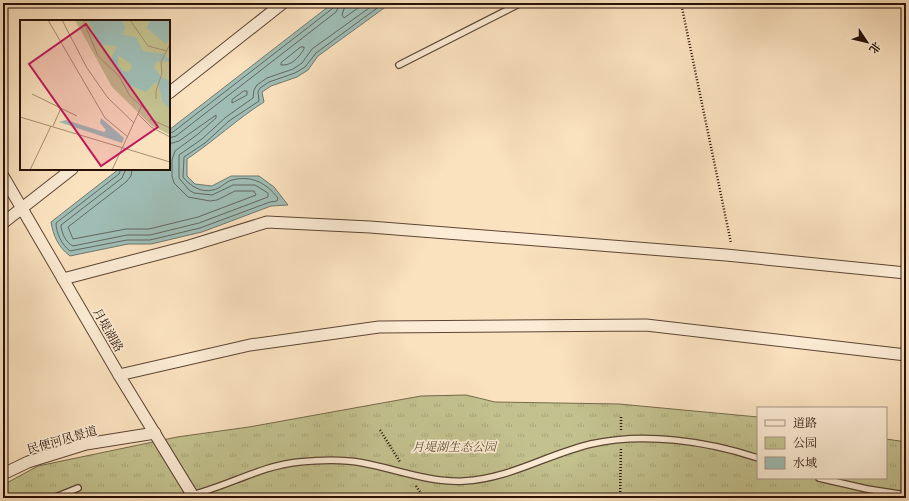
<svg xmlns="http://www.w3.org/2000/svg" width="909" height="501" viewBox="0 0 909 501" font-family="'Libre Bodoni','Noto Serif SC',serif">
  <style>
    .park { fill: url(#park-tufts); stroke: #766a4a }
    .water { fill: #9fbdb5; stroke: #6f786f }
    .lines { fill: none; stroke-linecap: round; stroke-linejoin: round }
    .shore { stroke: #64675e; stroke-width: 1 }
    .service-casing { stroke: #5d4534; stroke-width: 8 }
    .minor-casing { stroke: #5d4534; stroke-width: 13 }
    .path { stroke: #281106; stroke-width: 2.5; stroke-dasharray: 1 2; stroke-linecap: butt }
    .service { stroke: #fcecd5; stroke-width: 5.5 }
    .minor { stroke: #fcecd5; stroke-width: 11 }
    .labels { text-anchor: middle; stroke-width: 3.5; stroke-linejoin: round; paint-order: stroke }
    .street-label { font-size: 12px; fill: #281106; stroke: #fcecd5 }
    .park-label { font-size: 12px; font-style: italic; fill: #5e4f36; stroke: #fcecd5 }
    .inset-road { fill: none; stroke: #a78e75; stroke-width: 1 }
    .view { fill: #c2185b; fill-opacity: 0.15; stroke: #c2185b; stroke-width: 2 }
    .inset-edge { fill: none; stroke: #281106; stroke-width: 2 }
  </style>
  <defs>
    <pattern id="park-tufts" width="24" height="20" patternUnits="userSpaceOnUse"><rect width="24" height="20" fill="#c3c28f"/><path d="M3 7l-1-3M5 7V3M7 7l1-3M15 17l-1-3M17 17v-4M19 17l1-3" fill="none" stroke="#a8a67a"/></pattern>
  </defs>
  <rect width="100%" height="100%" fill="#fbe2bf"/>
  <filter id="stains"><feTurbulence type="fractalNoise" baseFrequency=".005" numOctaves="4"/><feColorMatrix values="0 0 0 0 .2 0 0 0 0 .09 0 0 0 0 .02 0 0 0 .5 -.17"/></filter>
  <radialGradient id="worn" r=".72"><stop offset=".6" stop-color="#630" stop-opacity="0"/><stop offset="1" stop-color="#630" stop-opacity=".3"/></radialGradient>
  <polygon class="park" points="466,395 495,402 619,404 758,417 758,478 886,478 886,439 906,442 906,498 3,498 3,485 38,466 177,437 249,427 421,396"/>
  <path class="water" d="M333,3H391L318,56L308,70L297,77L271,86L262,92L264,102C237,119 214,141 187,159V176L195,184L212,186L231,176H259L274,187L288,205L271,206L202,232L151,244H128L70,256C58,247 53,235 51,222L119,169H169V130Z"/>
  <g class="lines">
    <g class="shore">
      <polyline points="346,3 342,15 344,18 365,3"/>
      <path d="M301,47H304V49C299,57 292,66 281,65V63Z"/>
      <polygon points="244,91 247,91 247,95 232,103 232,100"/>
      <polyline points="169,133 173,132 333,8 335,3"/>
      <polyline points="169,138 176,136 336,12 340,3"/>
      <path d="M121,169L119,174L56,223C56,233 62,245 70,251L127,240H150L200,228L270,202L277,201L278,198C266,183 252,175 232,180C225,182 220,189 213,190C201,193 190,186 183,177L184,157L205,143L229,121L259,101L258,92L260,88L269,82L295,73L305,67L316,53L384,3"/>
      <path d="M126,169L122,178L61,225C61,232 66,243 73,246L127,235H150L199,223L268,197V193L255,185H233L212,195L194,193L189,190L179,178V155L202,139L226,117L253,98L254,90L257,85L267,78L293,69L302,63L312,49L376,3"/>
      <polyline points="132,169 131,176 126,182 68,227 73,239 126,229 149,229 198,217 256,195 254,191 235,191 217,200 210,201 188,197 174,183 172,176 172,160 175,151 198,134 216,118 216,115 179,141 169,144"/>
    </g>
    <g class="service-casing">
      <g id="service">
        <polyline points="399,65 521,3"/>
        <polyline points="819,478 867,489 906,495"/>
        <polyline points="53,498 78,488"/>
        <path d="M178,498C220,491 257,466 299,462C319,460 343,459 363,463C396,469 430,483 464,481C509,479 548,454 591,444C644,432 707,441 758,458"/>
      </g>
    </g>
    <g class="minor-casing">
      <g id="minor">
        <polyline points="169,93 283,3"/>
        <polyline points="3,176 119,375 193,496"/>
        <polyline points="3,223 72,169"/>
        <polyline points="63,279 189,246 267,222 370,227 726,255 906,273"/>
        <polyline points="119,375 250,345 379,327 646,325 906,355"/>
        <polyline points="3,474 28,462 86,444 155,433"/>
      </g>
    </g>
    <g class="path">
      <polyline points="681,3 731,243"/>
      <polyline points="380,430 400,462"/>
      <polyline points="621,430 621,415"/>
      <polyline points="416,486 424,498"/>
      <polyline points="620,498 621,449"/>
    </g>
    <use href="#service" class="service"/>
    <use href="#minor" class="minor"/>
  </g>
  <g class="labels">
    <g class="street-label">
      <text transform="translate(108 330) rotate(60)" y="4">月堤湖路</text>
      <text transform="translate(62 440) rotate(-16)" y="4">民便河风景道</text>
    </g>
    <g class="park-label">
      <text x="454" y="451">月堤湖生态公园</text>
    </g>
  </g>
  <g transform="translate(20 20)">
    <rect width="150" height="150" fill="#fbe2bf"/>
    <path d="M55,0H150V115L131,105L92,67Z" fill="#c3c28f"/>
    <path d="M68,0H102L105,8L103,15L116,17L123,31L143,34L150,39V42L137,41L134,47L141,57L150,61V90L142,81L139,65L135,62L126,72L111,66L93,44L92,36L97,26L80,25ZM98,35L112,45L110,51L106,52L98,46ZM130,0H150V18L146,24L127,8ZM81,98L104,118L102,123L39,102L46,100L84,112L86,110L80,103Z" fill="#9fbdb5" fill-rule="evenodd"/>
    <path class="inset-road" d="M28,0L85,98L108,117M42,0L67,48L88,78L114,103M63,0L78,36L99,56L110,76L127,91M110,0L128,26L147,31M12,74L57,96M136,79V71L142,53L141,42L150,24M118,94L131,107L150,117M0,97L150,142M130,99L150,108M33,106L41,88M10,150L31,106M92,150L122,85"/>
    <path class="view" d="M66,4L138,107L81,146L9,44Z"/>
    <rect width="150" height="150" class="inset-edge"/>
  </g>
  <rect width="909" height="501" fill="none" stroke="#fbe2bf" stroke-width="16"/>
  <rect x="4" y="4" width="901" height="493" fill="none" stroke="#281106" stroke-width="2"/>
  <rect x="8" y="8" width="893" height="485" fill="none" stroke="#281106"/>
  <rect x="757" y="407" width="130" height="72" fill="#fcecd5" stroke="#a79482"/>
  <rect x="765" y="420" width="20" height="6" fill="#fcecd5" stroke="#a79482"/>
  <text x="793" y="427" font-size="12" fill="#281106">道路</text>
  <rect x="765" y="437" width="20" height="12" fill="url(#park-tufts)" stroke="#a79482"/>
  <text x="793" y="447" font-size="12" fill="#281106">公园</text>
  <rect x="765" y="457" width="20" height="12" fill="#9fbdb5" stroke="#a79482"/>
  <text x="793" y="467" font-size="12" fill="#281106">水域</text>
  <g transform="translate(867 42) rotate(125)" stroke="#fcecd5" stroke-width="3" paint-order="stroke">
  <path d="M0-3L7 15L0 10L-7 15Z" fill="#281106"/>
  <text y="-6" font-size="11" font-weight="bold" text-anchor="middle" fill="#281106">北</text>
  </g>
  <rect width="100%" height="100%" filter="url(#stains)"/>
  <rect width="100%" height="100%" fill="url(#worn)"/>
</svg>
